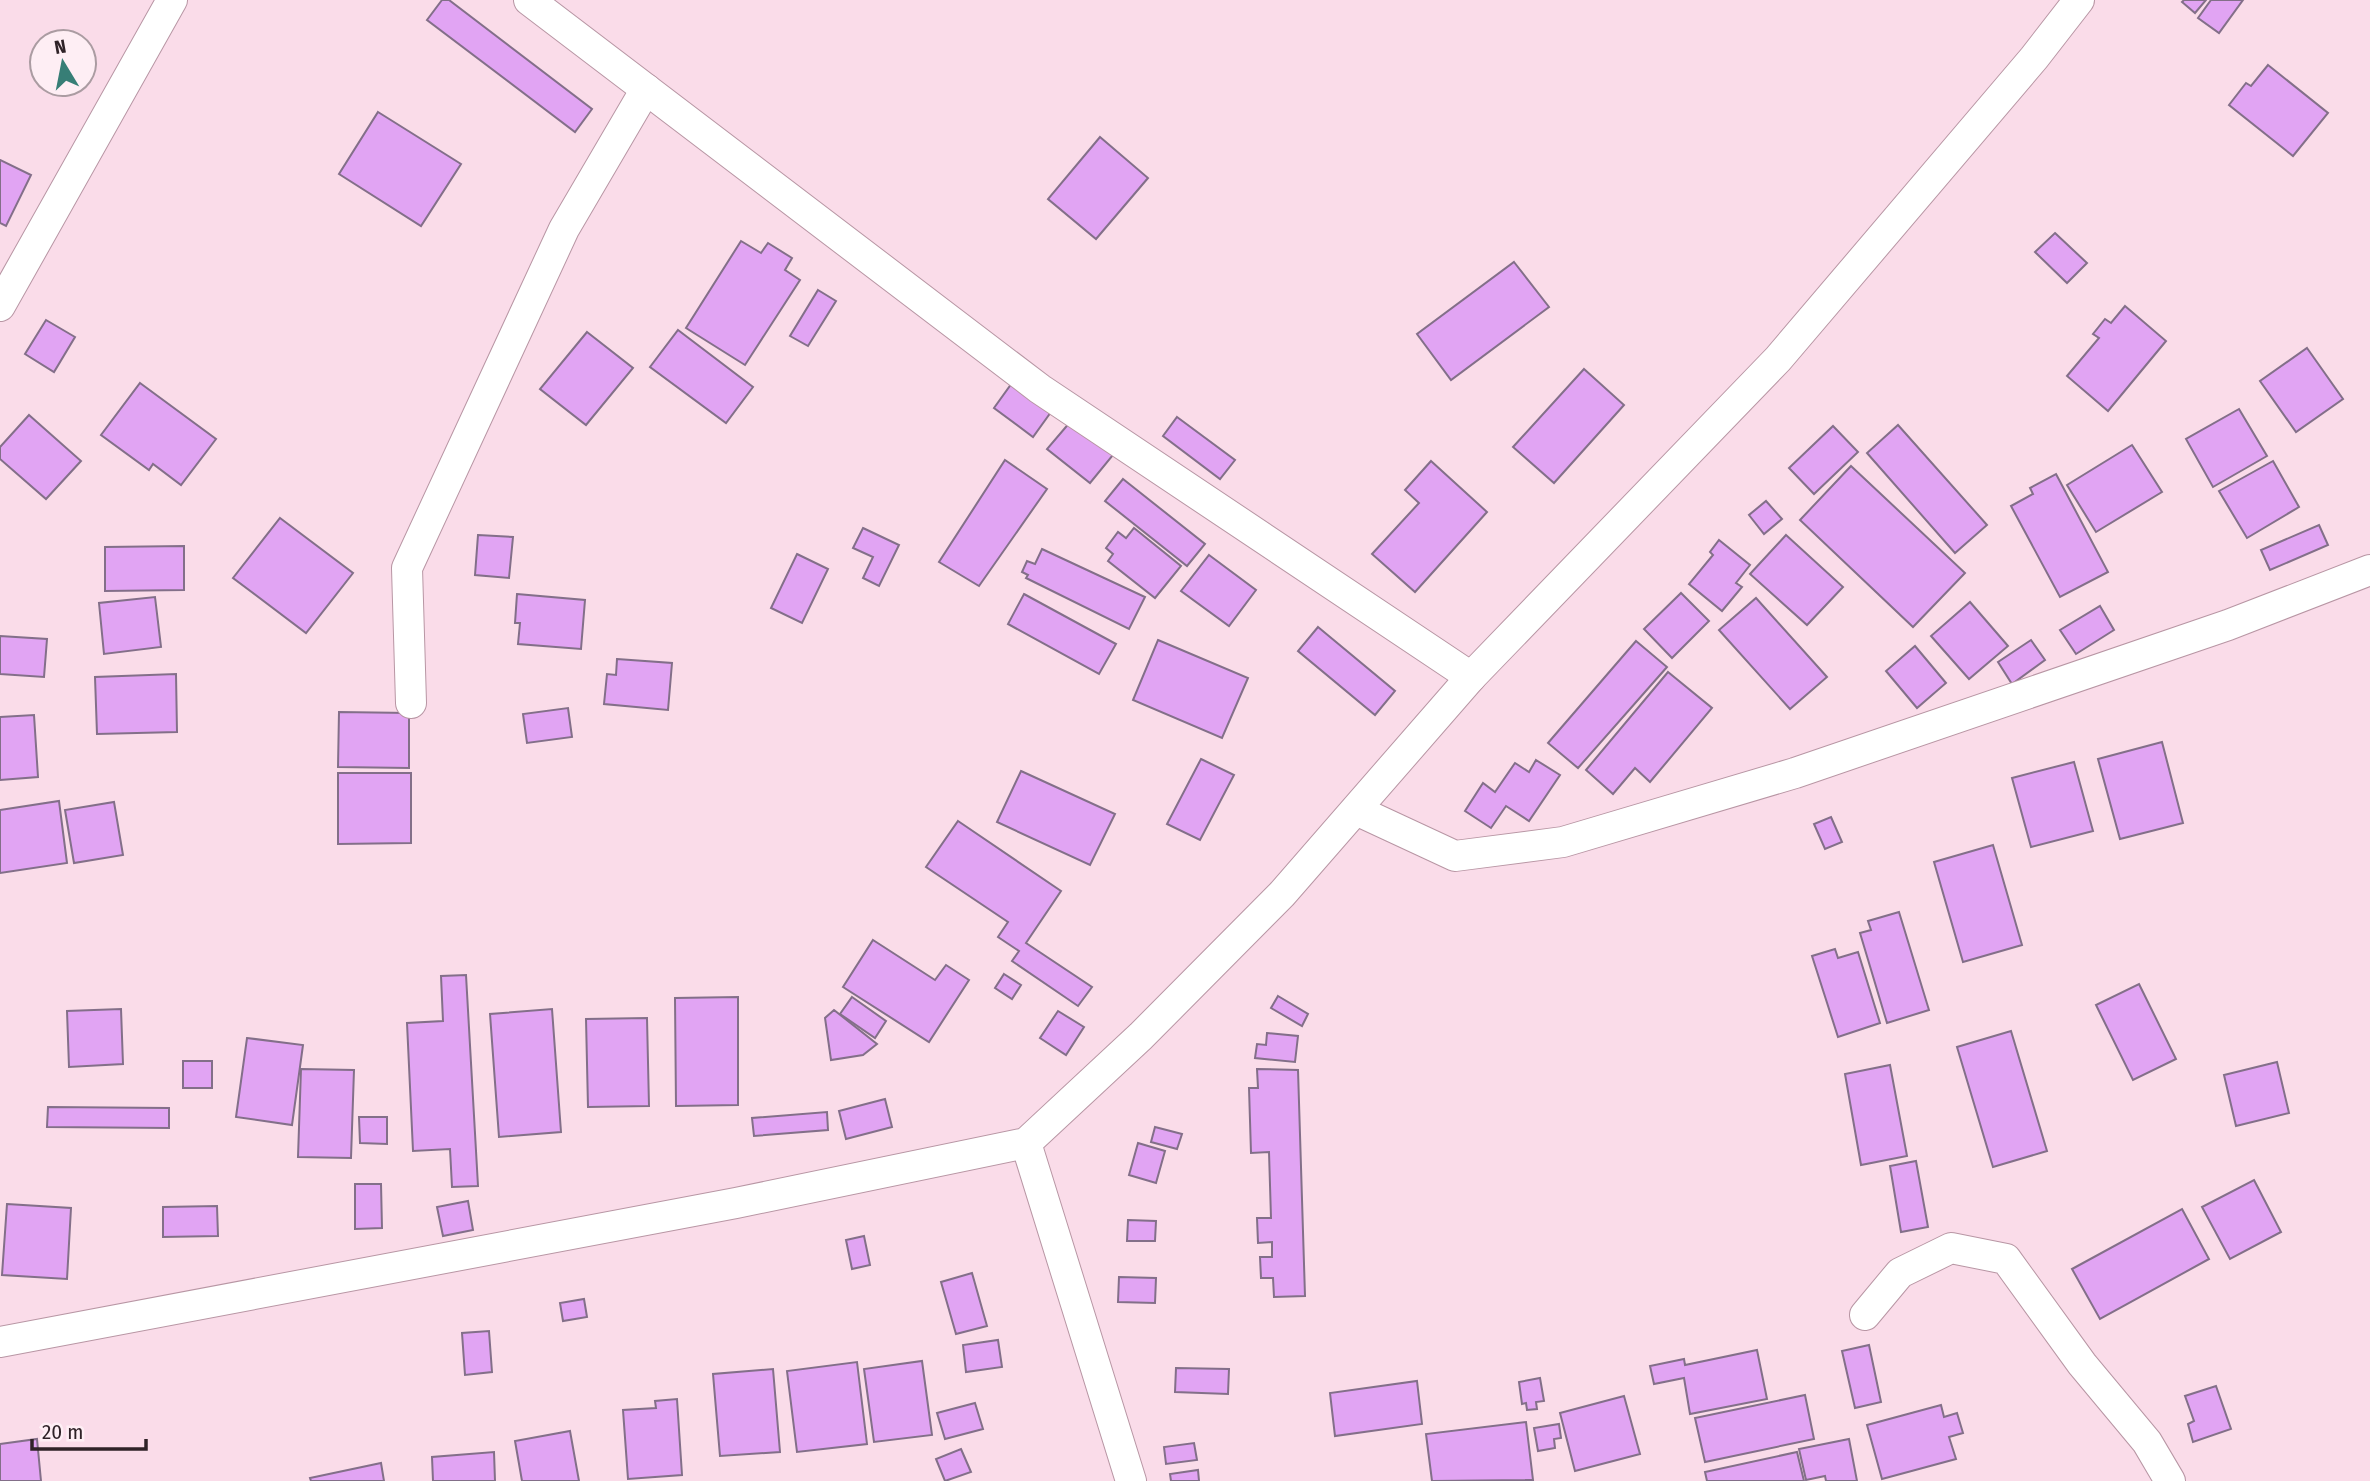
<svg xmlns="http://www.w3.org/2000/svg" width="2370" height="1481" viewBox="0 0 2370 1481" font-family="'Fira Sans Condensed',sans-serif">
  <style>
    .building { fill: #e1a4f3; stroke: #836f89; stroke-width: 2 }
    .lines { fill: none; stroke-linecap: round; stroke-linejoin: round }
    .minor-casing { stroke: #b896a4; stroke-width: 32 }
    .minor { stroke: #fff; stroke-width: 30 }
  </style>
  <rect width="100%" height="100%" fill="#fadce9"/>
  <g class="building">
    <polygon points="442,0 449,0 592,109 575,132 427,20"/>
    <polygon points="2184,0 2206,0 2195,13 2182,2"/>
    <polygon points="2211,0 2243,0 2219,33 2198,18"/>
    <polygon points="2268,65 2328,113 2293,156 2229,105 2246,83 2251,86"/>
    <polygon points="378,112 461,164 421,226 339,174"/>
    <polygon points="1100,137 1148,178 1096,239 1048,199"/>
    <polygon points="0,160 31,175 6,226 0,223"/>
    <polygon points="2055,233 2087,263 2067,283 2035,252"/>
    <polygon points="741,241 761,253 768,243 792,258 785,270 800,280 745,365 686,328"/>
    <polygon points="1514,262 1549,307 1451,380 1417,334"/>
    <polygon points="818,290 836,301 808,346 790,336"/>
    <polygon points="2125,306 2166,341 2108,411 2067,376 2099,338 2093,334 2105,319 2111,323"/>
    <polygon points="46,320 75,337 54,372 25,354"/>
    <polygon points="678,330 753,387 726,423 650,367"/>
    <polygon points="587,332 633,368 586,425 540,389"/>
    <polygon points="2307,348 2343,399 2296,432 2260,381"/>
    <polygon points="1584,369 1624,405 1554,483 1513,447"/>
    <polygon points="140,383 216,439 181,485 153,464 149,470 101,435"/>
    <polygon points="1012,383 1051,412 1033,437 994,408"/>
    <polygon points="2239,409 2267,456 2213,487 2186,439"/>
    <polygon points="29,415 81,461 46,499 0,459 0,447"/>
    <polygon points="1177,417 1235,460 1220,479 1163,436"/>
    <polygon points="1071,421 1113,455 1090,483 1047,449"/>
    <polygon points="1898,425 1987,525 1955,553 1867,453"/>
    <polygon points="1833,426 1858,452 1814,494 1789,468"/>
    <polygon points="2132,445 2162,492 2096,532 2067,485"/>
    <polygon points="1005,460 1047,489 979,586 939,562"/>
    <polygon points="1431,461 1487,512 1415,592 1372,554 1419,503 1405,490"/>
    <polygon points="2273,461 2299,507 2247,538 2219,491"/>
    <polygon points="1851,466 1965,573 1913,627 1800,520"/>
    <polygon points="2056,474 2108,572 2060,597 2011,506 2033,494 2030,488"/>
    <polygon points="1123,479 1205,544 1187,566 1105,501"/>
    <polygon points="1766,501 1782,519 1764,534 1749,515"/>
    <polygon points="280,518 353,573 306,633 233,578"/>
    <polygon points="2319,525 2328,545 2270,570 2261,550"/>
    <polygon points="863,528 899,545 879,586 863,578 873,557 853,548"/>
    <polygon points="1134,528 1181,566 1155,598 1108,561 1113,554 1106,548 1118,532 1126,538"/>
    <polygon points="478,535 513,537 509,578 475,575"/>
    <polygon points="1786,535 1843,587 1807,625 1750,574"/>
    <polygon points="1719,540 1750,565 1736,583 1742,587 1722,611 1689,584 1713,555 1710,552"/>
    <polygon points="184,546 184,590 105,591 105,547"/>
    <polygon points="1042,549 1145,597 1129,629 1026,578 1028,575 1022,572 1027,561 1035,564"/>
    <polygon points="797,554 828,569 802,623 771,608"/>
    <polygon points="1209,555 1256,590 1229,626 1181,591"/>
    <polygon points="1681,593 1709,621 1672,658 1644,629"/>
    <polygon points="517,594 585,600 581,649 518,644 520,623 515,623"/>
    <polygon points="1024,594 1116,644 1099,674 1008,624"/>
    <polygon points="155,597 161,647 104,654 99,603"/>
    <polygon points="1756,598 1827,677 1790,709 1719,630"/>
    <polygon points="1970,602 2008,646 1969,679 1931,636"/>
    <polygon points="2100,606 2114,630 2076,654 2060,630"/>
    <polygon points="1318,627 1395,691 1375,715 1298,651"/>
    <polygon points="0,636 47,639 44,677 0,674"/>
    <polygon points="1158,640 1248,678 1222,738 1133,700"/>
    <polygon points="2031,640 2045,660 2012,684 1998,662"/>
    <polygon points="1636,641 1667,667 1578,768 1548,743"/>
    <polygon points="1915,646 1946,683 1917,708 1886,671"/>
    <polygon points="617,659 672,663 668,710 604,704 607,674 616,675"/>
    <polygon points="1668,672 1712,708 1650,782 1635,768 1613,794 1586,770"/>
    <polygon points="176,674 177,732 97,734 95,677"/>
    <polygon points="568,708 572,737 527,743 523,714"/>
    <polygon points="339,712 409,713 409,768 338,767"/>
    <polygon points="34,715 38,777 0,780 0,717"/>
    <polygon points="2162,742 2183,823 2120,839 2098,759"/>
    <polygon points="1201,759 1234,775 1200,840 1167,824"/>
    <polygon points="1536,760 1560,775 1529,821 1506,806 1491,828 1465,811 1483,783 1495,792 1515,763 1529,772"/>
    <polygon points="2074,762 2093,831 2031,847 2012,778"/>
    <polygon points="1021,771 1115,814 1090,865 997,822"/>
    <polygon points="338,773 411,773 411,843 338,844"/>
    <polygon points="59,801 67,863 0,873 0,810"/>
    <polygon points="114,802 123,855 74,863 65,810"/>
    <polygon points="1831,817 1842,842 1825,849 1814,824"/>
    <polygon points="958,821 1061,891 1026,943 1092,987 1078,1006 1012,961 1019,951 998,937 1008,922 926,867"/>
    <polygon points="1993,845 2022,945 1963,962 1934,862"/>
    <polygon points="1899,912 1929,1010 1887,1023 1860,933 1871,930 1868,921"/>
    <polygon points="873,940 935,980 946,965 969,980 929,1042 843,987"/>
    <polygon points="1835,949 1838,958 1858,952 1880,1023 1838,1037 1812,956"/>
    <polygon points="1004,974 1021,985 1012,999 995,988"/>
    <polygon points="466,975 478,1186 452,1187 450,1149 413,1151 407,1023 443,1021 441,976"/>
    <polygon points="2139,984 2176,1059 2133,1080 2096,1005"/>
    <polygon points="1278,996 1308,1014 1302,1026 1271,1008"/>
    <polygon points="738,997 738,1105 676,1106 675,998"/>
    <polygon points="852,997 886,1021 875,1038 840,1014"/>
    <polygon points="121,1009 123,1064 69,1067 67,1011"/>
    <polygon points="552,1009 561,1132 499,1137 490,1014"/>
    <polygon points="834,1010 877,1044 863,1055 831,1060 825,1018"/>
    <polygon points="1058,1011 1084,1027 1066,1055 1040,1038"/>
    <polygon points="647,1018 649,1106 588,1107 586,1019"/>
    <polygon points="2011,1031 2047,1151 1993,1167 1957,1047"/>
    <polygon points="1267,1033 1298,1036 1295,1062 1255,1058 1257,1044 1266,1045"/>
    <polygon points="247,1038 303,1045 292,1125 236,1117"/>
    <rect x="183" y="1061" width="29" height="27"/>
    <polygon points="2277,1062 2289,1113 2236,1126 2224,1075"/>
    <polygon points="1890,1065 1907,1156 1861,1165 1845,1074"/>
    <polygon points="301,1069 354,1070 351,1158 298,1157"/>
    <polygon points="1257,1069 1298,1070 1305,1296 1274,1297 1273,1278 1261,1278 1260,1257 1272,1257 1272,1242 1258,1243 1257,1218 1271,1218 1269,1152 1251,1153 1249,1088 1258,1088"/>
    <polygon points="885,1099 892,1127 846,1139 839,1111"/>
    <polygon points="48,1107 169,1108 169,1128 47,1127"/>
    <polygon points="827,1112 828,1130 754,1136 752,1118"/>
    <polygon points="359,1117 387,1117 387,1144 360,1143"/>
    <polygon points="1155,1127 1182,1134 1177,1149 1151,1142"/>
    <polygon points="1138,1143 1165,1151 1156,1183 1129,1175"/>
    <polygon points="1916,1161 1928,1227 1901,1232 1890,1166"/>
    <polygon points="2254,1180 2281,1232 2230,1259 2202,1207"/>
    <polygon points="355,1184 381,1184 382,1228 355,1229"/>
    <polygon points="468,1201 473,1230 443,1236 437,1207"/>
    <polygon points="7,1204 71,1208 67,1279 2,1275"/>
    <polygon points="217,1206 218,1236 163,1237 163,1207"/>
    <polygon points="2182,1209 2209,1259 2100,1319 2072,1269"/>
    <polygon points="1128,1220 1156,1221 1155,1241 1127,1241"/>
    <polygon points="864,1236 870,1265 852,1269 846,1240"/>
    <polygon points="972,1273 987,1326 956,1334 941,1282"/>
    <polygon points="1119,1277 1156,1278 1155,1303 1118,1302"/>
    <polygon points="584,1299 587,1317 563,1321 560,1303"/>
    <polygon points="489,1331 492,1372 465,1375 462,1333"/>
    <polygon points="998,1340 1002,1367 966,1372 963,1345"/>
    <polygon points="1869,1345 1881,1402 1855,1408 1842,1351"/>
    <polygon points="1757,1350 1767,1399 1690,1414 1684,1378 1654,1384 1650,1366 1684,1359 1685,1365"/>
    <polygon points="922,1361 932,1435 874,1442 864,1369"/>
    <polygon points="857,1362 867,1444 797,1452 787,1371"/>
    <polygon points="1176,1368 1229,1369 1228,1394 1175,1392"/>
    <polygon points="773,1369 780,1452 720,1456 713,1374"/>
    <polygon points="1540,1378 1544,1401 1536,1402 1537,1409 1527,1410 1526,1403 1522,1404 1519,1382"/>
    <polygon points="1417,1381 1422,1424 1335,1436 1330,1393"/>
    <polygon points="2216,1386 2231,1429 2193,1442 2188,1424 2194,1421 2185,1396"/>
    <polygon points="1805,1395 1814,1439 1705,1462 1695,1418"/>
    <polygon points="1624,1396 1640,1454 1575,1471 1560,1413"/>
    <polygon points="677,1399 682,1475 628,1479 623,1410 656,1408 655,1401"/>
    <polygon points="975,1403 983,1429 945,1439 937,1413"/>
    <polygon points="1941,1405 1944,1417 1957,1413 1963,1433 1949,1437 1956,1459 1882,1479 1867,1425"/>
    <polygon points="1526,1422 1533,1480 1432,1481 1426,1434"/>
    <polygon points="1559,1424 1561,1438 1554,1439 1555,1448 1538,1451 1534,1428"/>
    <polygon points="570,1431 579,1481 522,1481 515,1441"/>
    <polygon points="37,1439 41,1481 0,1481 0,1444"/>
    <polygon points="1849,1439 1857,1481 1826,1481 1825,1476 1806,1480 1799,1449"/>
    <polygon points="1194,1443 1197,1460 1166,1464 1164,1447"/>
    <polygon points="961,1449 971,1472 945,1481 936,1459"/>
    <polygon points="494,1452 495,1481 433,1481 432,1457"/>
    <polygon points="1797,1452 1804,1481 1707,1481 1705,1472"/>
    <polygon points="381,1463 384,1481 311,1481 310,1478"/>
    <polygon points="1198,1470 1199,1481 1171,1481 1170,1474"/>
  </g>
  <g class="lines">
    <g class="minor-casing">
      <g id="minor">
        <polyline points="529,0 1040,389 1471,677"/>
        <polyline points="0,306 172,0"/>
        <polyline points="411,703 407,568 564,229 646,89"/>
        <polyline points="1356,810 1455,856 1563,842 1795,773 2228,625 2370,570"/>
        <polyline points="1026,1143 1131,1481"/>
        <polyline points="1865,1315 1900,1273 1951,1248 2006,1259 2082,1364 2147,1442 2170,1481"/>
        <polyline points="0,1342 736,1203 1026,1143 1141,1036 1282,894 1471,677 1778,359 2034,58 2079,0"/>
      </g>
    </g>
    <use href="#minor" class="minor"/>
  </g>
  <g transform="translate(63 63) rotate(350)"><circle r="33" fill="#feeef4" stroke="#ab9ca2" stroke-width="2"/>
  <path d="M0-5L12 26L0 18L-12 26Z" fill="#377e76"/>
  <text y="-10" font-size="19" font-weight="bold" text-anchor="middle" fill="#2f2227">N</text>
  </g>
  <path d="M32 1439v10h114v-10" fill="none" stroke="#2f2227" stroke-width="3.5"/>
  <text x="42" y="1439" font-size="21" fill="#2f2227" stroke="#feeef4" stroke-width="5" paint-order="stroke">20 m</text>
</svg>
